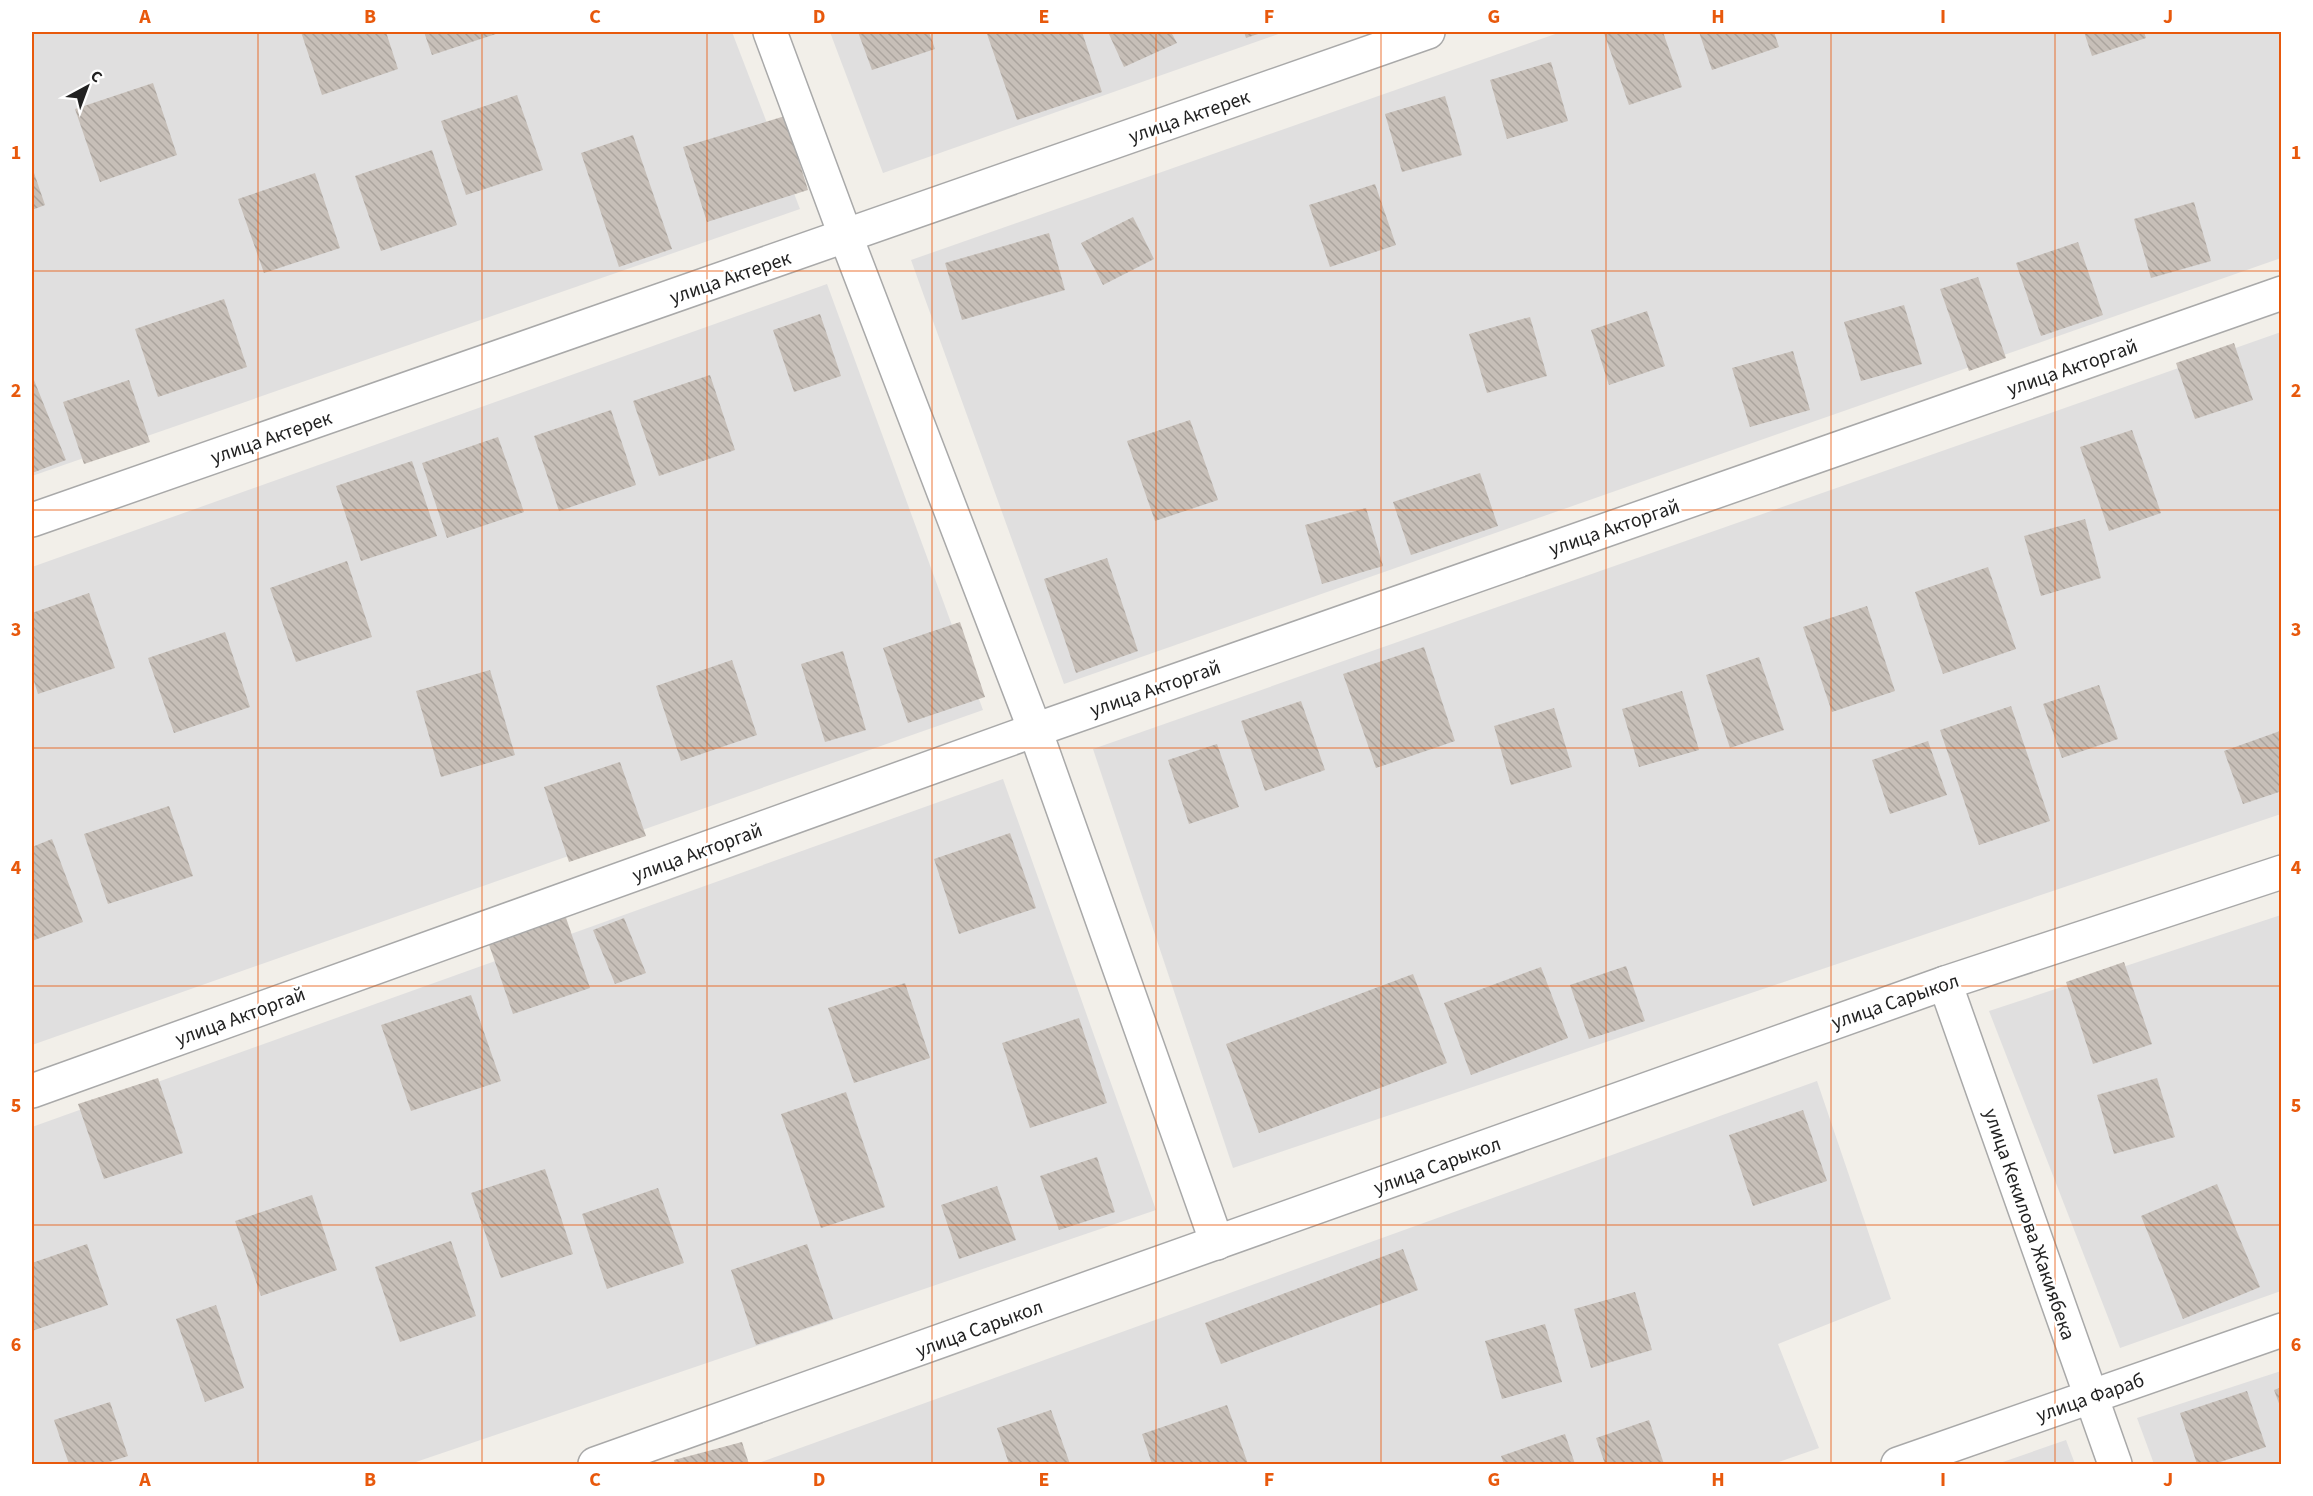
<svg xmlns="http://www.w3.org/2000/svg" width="2313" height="1496" viewBox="0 0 2313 1496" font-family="'Source Sans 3',sans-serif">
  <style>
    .residential { fill: #e0dfdf }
    .building { fill: url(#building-back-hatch) }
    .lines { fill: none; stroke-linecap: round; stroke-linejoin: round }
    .street-casing { stroke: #a9a9a9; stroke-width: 36 }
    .street { stroke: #fff; stroke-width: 33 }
    .grid { fill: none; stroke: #e8590c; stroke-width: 1.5; stroke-opacity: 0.55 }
    .labels { text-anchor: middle; stroke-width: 5; stroke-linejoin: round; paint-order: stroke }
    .street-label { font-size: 20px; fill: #222; stroke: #fff }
    .neatline { fill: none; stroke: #e8590c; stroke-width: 2 }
    .grid-label { font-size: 20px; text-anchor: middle; font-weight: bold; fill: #e8590c }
  </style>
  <defs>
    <pattern id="building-back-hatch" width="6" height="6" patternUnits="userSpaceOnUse" patternTransform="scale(1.5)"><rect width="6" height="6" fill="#c7bfb8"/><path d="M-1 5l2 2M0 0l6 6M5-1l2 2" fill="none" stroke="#aba49e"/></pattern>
  </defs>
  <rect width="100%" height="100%" fill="#f2efe9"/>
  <g class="residential">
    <polygon points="32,32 732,32 800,209 32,476"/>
    <polygon points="830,32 1284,32 883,173"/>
    <polygon points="1561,32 2281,32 2281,258 1064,684 911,260"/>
    <polygon points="827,284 983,710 32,1045 32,567"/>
    <polygon points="2281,332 2281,814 1233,1168 1093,749"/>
    <polygon points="1003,779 1156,1210 410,1464 32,1464 32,1127"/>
    <polygon points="2281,915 2281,1291 2120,1348 1989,1011"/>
    <polygon points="1817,1081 1891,1299 1778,1344 1819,1448 1773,1464 756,1464"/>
    <polygon points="2281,1371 2281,1464 2154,1464 2137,1418"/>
    <polygon points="2066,1440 2075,1464 1997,1464"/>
  </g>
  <g class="building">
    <polygon points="301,32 386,32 398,69 322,95"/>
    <polygon points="424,32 502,32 432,55"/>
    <polygon points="858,32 929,32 935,49 872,70"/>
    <polygon points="995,32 1082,32 1102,92 1017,120 987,34"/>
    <polygon points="1108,32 1171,32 1177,43 1124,67"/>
    <polygon points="1244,32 1264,32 1246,38"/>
    <polygon points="1607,32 1663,32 1682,87 1629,105 1604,33"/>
    <polygon points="1699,32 1774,32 1779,47 1712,70"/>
    <polygon points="2084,32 2144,32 2146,38 2092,56"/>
    <polygon points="1551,62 1568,121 1507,139 1490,80"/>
    <polygon points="153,83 177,155 100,182 75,109"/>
    <polygon points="517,95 543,170 466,195 441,121"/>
    <polygon points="1445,96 1462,155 1402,172 1385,114"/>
    <polygon points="785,116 808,190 707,222 683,147"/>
    <polygon points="633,135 672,249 619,267 581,153"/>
    <polygon points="432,150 457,225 381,251 355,176"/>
    <polygon points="32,167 45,205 32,210"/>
    <polygon points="315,173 340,248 264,273 238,199"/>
    <polygon points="1375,184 1396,245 1330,267 1309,205"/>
    <polygon points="2194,202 2211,261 2151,278 2134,219"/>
    <polygon points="1133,217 1154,259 1103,285 1081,243"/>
    <polygon points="1049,233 1065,290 962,320 945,263"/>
    <polygon points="2078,242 2103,315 2041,336 2016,263"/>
    <polygon points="1978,277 2006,358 1969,371 1940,289"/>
    <polygon points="224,299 247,367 158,397 135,329"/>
    <polygon points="1904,305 1922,364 1861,381 1844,322"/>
    <polygon points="1647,311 1665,366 1609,385 1591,330"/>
    <polygon points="820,314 841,376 794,392 773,330"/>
    <polygon points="1530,317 1547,376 1487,393 1469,334"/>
    <polygon points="2234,343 2253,400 2195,419 2176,363"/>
    <polygon points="1793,351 1810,410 1750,427 1732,368"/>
    <polygon points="32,375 66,460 32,473"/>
    <polygon points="710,375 735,450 659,476 633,401"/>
    <polygon points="129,380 150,442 84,464 63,402"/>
    <polygon points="611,410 636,485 559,511 534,436"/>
    <polygon points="1190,420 1218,500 1155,521 1127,441"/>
    <polygon points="2132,430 2161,513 2109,531 2080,447"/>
    <polygon points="498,437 524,512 447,538 422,463"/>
    <polygon points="412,461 437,536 361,561 336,486"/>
    <polygon points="1480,473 1498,526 1411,555 1393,502"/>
    <polygon points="1366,508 1383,566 1322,584 1305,525"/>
    <polygon points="2085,519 2101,578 2041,596 2024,536"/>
    <polygon points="1107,558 1138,651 1076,673 1044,579"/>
    <polygon points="347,561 372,637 296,662 270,588"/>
    <polygon points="1988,567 2016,649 1943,674 1915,592"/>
    <polygon points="89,593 115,668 38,694 32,675 32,613"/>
    <polygon points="1867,606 1895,691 1832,712 1803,627"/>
    <polygon points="960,622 985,697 908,723 883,648"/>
    <polygon points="225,632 250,707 174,733 148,658"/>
    <polygon points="1424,647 1455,741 1376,768 1343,674"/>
    <polygon points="843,651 866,730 825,742 801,664"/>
    <polygon points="1759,657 1784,730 1730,748 1706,675"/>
    <polygon points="732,660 757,735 681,761 656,686"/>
    <polygon points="490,670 515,755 441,777 416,691"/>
    <polygon points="2099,685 2118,739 2062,758 2043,704"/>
    <polygon points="1682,691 1699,750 1639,767 1622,709"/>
    <polygon points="1301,701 1325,770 1265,791 1241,721"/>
    <polygon points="2011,706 2050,821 1979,845 1940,730"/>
    <polygon points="1554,708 1572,767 1511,785 1494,726"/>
    <polygon points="2280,731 2282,791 2243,804 2224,751"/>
    <polygon points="1928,741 1947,795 1890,814 1872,760"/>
    <polygon points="1217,744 1239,807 1189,824 1168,760"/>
    <polygon points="620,762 646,836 569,862 544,787"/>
    <polygon points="169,806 193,876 108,904 84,834"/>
    <polygon points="1010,833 1036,908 959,934 934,859"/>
    <polygon points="52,839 83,922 32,941 32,847"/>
    <polygon points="564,912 590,988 513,1014 487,939"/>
    <polygon points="624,918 646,973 615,984 593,930"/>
    <polygon points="2124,962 2152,1044 2093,1064 2066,982"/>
    <polygon points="1626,966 1645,1021 1589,1039 1570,985"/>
    <polygon points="1541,967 1568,1038 1471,1075 1444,1003"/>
    <polygon points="1413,974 1447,1063 1259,1133 1226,1044"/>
    <polygon points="905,983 930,1058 854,1083 828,1008"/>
    <polygon points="471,995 501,1081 411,1111 381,1025"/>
    <polygon points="1079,1018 1107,1103 1030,1128 1002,1043"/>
    <polygon points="158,1078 183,1153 104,1179 78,1104"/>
    <polygon points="2157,1078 2175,1137 2114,1154 2097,1095"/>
    <polygon points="846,1092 885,1207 821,1228 781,1114"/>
    <polygon points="1803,1110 1827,1181 1753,1206 1729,1135"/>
    <polygon points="1097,1157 1115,1212 1059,1230 1040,1176"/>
    <polygon points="545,1169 573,1254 501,1278 471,1193"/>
    <polygon points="2217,1184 2260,1287 2183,1319 2141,1216"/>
    <polygon points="997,1186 1016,1240 959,1259 941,1205"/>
    <polygon points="658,1188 684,1263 607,1289 582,1214"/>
    <polygon points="312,1195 337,1270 261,1296 235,1221"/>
    <polygon points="451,1241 476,1316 400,1342 375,1267"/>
    <polygon points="87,1244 108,1305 32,1331 32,1263"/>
    <polygon points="807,1244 833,1319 756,1345 731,1270"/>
    <polygon points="1403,1249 1418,1290 1221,1364 1205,1323"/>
    <polygon points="1635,1292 1652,1350 1591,1368 1574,1309"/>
    <polygon points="216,1305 244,1388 205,1402 176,1319"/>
    <polygon points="1545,1324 1562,1382 1502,1399 1485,1341"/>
    <polygon points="2282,1387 2282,1409 2281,1409 2274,1390"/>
    <polygon points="2247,1391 2266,1447 2214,1464 2197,1464 2180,1413"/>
    <polygon points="110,1402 128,1456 103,1464 69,1464 54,1420"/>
    <polygon points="1227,1405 1248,1464 1152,1464 1142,1434"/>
    <polygon points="1051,1410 1070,1464 1009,1464 997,1428"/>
    <polygon points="1649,1420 1664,1464 1605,1464 1596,1438"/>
    <polygon points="1565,1434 1575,1464 1504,1464 1501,1456"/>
    <polygon points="742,1442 749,1464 675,1464 674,1460"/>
  </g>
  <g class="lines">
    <g class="street-casing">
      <g id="street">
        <polyline points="770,32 846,237 1035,730 1217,1243"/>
        <polyline points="32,520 1428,32"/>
        <polyline points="1945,983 2115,1464"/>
        <polyline points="32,1091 1035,730 2282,293"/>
        <polyline points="595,1464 1945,983 2282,872"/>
        <polyline points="1898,1464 2282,1330"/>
      </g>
    </g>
    <use href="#street" class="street"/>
  </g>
  <path class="grid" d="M258,32V1464M482,32V1464M707,32V1464M932,32V1464M1156,32V1464M1381,32V1464M1606,32V1464M1831,32V1464M2055,32V1464M32,271H2282M32,510H2282M32,748H2282M32,986H2282M32,1225H2282"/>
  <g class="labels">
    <g class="street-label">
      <text transform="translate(1189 116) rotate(-19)" y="7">улица Актерек</text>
      <text transform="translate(730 277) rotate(-19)" y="7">улица Актерек</text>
      <text transform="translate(2072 367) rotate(-19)" y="7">улица Акторгай</text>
      <text transform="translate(271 437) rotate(-19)" y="7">улица Актерек</text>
      <text transform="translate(1614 527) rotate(-19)" y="7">улица Акторгай</text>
      <text transform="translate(1155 688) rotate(-19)" y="7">улица Акторгай</text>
      <text transform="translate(697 852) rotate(-20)" y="7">улица Акторгай</text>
      <text transform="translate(1895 1001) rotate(-19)" y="7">улица Сарыкол</text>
      <text transform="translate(240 1016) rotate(-20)" y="7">улица Акторгай</text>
      <text transform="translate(1437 1165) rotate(-20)" y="7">улица Сарыкол</text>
      <text transform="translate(2030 1224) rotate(71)" y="7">улица Кекилова Жакиябека</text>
      <text transform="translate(979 1328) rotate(-20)" y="7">улица Сарыкол</text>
      <text transform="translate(2090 1397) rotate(-19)" y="7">улица Фараб</text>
    </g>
  </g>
  <rect width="2313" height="1496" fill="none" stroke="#ffffff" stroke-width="66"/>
  <g transform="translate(87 87) rotate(41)" stroke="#ffffff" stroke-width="4.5" paint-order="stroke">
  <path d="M0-4.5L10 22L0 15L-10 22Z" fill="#222222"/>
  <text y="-9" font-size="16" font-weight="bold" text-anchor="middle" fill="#222222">С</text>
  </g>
  <rect x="33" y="33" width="2247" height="1430" class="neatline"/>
  <g class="grid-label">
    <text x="145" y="23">A</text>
    <text x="370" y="23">B</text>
    <text x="595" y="23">C</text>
    <text x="819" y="23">D</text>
    <text x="1044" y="23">E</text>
    <text x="1269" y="23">F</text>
    <text x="1494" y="23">G</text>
    <text x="1718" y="23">H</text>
    <text x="1943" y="23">I</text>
    <text x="2168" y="23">J</text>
    <text x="16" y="159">1</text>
    <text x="2296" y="159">1</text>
    <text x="16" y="397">2</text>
    <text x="2296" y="397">2</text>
    <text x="16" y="636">3</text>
    <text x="2296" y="636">3</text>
    <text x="16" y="874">4</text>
    <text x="2296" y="874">4</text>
    <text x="16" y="1112">5</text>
    <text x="2296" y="1112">5</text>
    <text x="16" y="1351">6</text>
    <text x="2296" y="1351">6</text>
    <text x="145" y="1486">A</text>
    <text x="370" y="1486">B</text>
    <text x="595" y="1486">C</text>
    <text x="819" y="1486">D</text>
    <text x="1044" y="1486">E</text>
    <text x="1269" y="1486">F</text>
    <text x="1494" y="1486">G</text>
    <text x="1718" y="1486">H</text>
    <text x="1943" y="1486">I</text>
    <text x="2168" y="1486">J</text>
  </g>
</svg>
